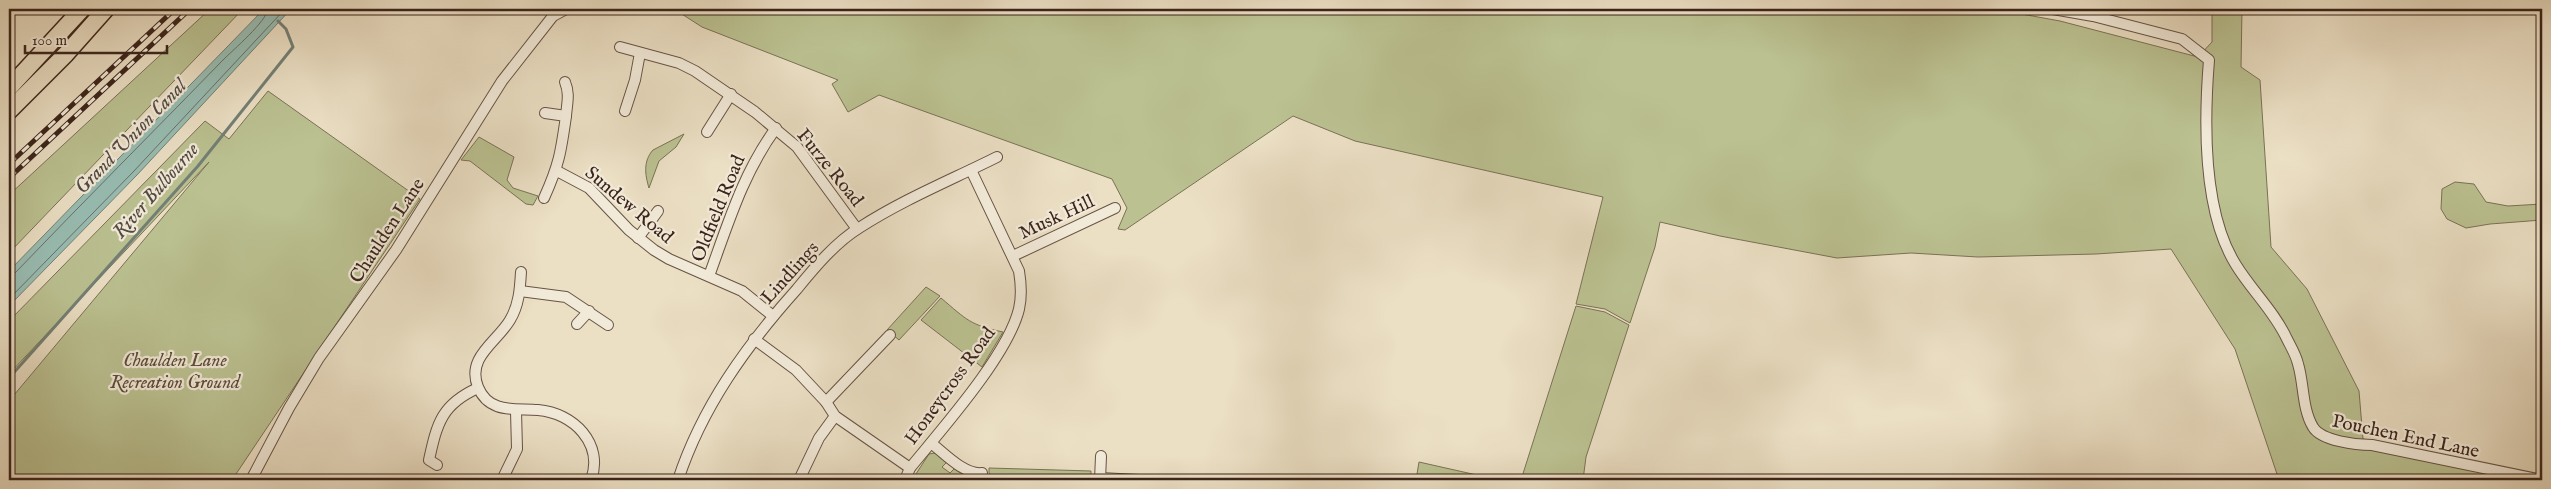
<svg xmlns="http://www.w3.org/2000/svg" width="2551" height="489" viewBox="0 0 2551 489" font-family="'IM FELL English',serif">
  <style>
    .green { fill: #bbc191; stroke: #7b7256 }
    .water { fill: #98bdb3; stroke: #738076 }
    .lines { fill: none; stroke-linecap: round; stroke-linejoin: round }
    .shore { stroke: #6a7067; stroke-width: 1 }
    .stream { stroke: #738076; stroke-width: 3 }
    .minor-casing { stroke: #675345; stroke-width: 12 }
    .trunk-casing { stroke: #3b241b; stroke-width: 19 }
    .minor { stroke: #f2ead9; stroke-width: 10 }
    .trunk { stroke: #ebdfc4; stroke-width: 16 }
    .rail-casing { stroke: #3b241b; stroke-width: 5 }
    .rail { stroke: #f2ead9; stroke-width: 3; stroke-dasharray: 9; stroke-linecap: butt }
    .labels { text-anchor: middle; stroke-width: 4.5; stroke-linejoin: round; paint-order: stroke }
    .street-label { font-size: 19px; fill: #3b241b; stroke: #f2ead9 }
    .park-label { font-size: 19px; font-style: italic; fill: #5b4b38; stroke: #f2ead9 }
    .water-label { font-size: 20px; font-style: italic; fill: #524a41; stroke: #f2ead9 }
  </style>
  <rect width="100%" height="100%" fill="#ebdfc4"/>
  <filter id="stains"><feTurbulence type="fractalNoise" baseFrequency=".004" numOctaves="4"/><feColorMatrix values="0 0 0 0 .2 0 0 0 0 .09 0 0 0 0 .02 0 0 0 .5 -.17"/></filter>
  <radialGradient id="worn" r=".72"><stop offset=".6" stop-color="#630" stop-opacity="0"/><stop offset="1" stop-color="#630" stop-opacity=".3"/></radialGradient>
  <g class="green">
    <polygon points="210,9 243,9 9,253 9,195"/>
    <polygon points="674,9 1994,9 2060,21 2198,57 2212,42 2212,9 2242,9 2241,67 2260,80 2271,247 2307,289 2359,391 2363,439 2492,467 2490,480 2279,480 2235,349 2171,249 2096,254 1978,257 1911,253 1837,258 1720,236 1660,222 1655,247 1630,323 1605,309 1576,304 1603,197 1355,141 1293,116 1125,230 1118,229 1127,208 1112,179 879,95 848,112 832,84 838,80 702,27"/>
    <polygon points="268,91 420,199 232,480 16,480 9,475 9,401 209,162 9,374 9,321 205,121 229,139"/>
    <path d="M684,134L676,147L659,161L649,188C645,175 643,161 653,150Z"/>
    <polygon points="479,137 514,157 507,180 513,188 538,196 533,205 526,204 470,161 461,160"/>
    <polygon points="2455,182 2474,184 2486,202 2508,206 2542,204 2542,220 2490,224 2466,228 2447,219 2441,209 2442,189"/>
    <polygon points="926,287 940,296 899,340 887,330"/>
    <path d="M941,298C967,320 970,325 1003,332L982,367L921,320Z"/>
    <polygon points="1576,306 1605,312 1629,325 1586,457 1583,480 1521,480"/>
    <polygon points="935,453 947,462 942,467 950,473 955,468 970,480 912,480 929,454"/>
    <polygon points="1419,462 1499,480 1416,480"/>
    <polygon points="989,468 1091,471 1091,480 996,480 989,473"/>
  </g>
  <polygon class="water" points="264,9 291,9 137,175 9,306 9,271"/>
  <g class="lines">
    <g class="shore">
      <path d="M9,274L15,273C84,201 154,131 223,60C233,50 267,21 268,9"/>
      <polyline points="9,299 134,171 285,9"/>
    </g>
    <polyline class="stream" points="9,378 198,166 293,47 286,29 278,21"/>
    <g class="minor-casing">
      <g id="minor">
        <path d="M2053,9L2093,16L2182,39L2209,60C2204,122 2202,211 2236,265C2252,291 2274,311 2287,339C2291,347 2296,355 2298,364C2304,383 2302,409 2313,427C2321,441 2357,445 2372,445L2542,480"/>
        <polyline points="620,47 679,63 695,71 755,112 797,147 857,229"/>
        <polyline points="625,111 635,80 640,53"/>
        <polyline points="545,113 566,116"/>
        <polyline points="707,132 731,94"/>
        <polyline points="557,171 589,188 629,230 654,250 669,259 742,291 773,316"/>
        <path d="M544,198C559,165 561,152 566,116C567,103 570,94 565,82"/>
        <polyline points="638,238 658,211"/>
        <polyline points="1013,256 1115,208"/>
        <path d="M521,272C520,289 519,305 510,320C497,342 466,357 478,387C489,414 515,408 538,410C574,413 604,444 591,480"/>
        <path d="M709,276C728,224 743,173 776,128"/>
        <polyline points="520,291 566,297 608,325"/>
        <polyline points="577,324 589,311"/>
        <polyline points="754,339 796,370 826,402 835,416 910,468"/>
        <polyline points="826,402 890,335"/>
        <path d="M931,443C944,453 964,475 982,473"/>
        <path d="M437,465L429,460C437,423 442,404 478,388"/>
        <polyline points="1100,478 1139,480"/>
        <polyline points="251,480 289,408 319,358 396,250 502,81 553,16 566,9"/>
        <polyline points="502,480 517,449 516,411"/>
        <path d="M678,480C702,407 746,346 797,289C815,267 835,243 859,228C902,200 951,180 997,157"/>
        <polyline points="799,480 819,438 835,416"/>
        <path d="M905,480L910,468C941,430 1008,355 1019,309C1022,296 1021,283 1019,271L971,170"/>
        <polyline points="1100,480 1101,456"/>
      </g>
    </g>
    <g class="trunk-casing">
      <g id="trunk">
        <polyline points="9,88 82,9"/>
        <polyline points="9,111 66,54 106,9"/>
      </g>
    </g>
    <use href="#minor" class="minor"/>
    <use href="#trunk" class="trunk"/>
    <g class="rail-casing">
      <g id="rail">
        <polyline points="9,164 175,9"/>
        <polyline points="9,178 190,9"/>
      </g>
    </g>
    <use href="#rail" class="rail"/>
  </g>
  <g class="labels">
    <g class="street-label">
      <text transform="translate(831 167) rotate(51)" y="7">Furze Road</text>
      <text transform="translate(630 204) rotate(40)" y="7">Sundew Road</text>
      <text transform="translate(717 208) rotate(-68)" y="7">Oldfield Road</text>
      <text transform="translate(1056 216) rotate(-25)" y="7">Musk Hill</text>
      <text transform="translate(386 230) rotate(-57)" y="7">Chaulden Lane</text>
      <text transform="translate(789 272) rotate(-48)" y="7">Lindlings</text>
      <text transform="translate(949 385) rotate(-54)" y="7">Honeycross Road</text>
      <text transform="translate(2406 435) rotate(12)" y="7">Pouchen End Lane</text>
    </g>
    <g class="park-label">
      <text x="175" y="366">Chaulden Lane<tspan x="175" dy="22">Recreation Ground</tspan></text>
    </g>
    <g class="water-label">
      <text transform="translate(130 136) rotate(-46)" y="7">Grand Union Canal</text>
      <text transform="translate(155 190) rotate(-49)" y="7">River Bulbourne</text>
    </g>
  </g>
  <rect width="2551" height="489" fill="none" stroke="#ebdfc4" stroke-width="30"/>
  <rect x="10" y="10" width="2531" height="469" fill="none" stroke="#3b241b" stroke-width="2.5"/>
  <rect x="15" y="15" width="2521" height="459" fill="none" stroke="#3b241b"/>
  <path d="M25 45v8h142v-8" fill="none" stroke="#3b241b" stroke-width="2.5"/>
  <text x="32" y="45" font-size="15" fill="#3b241b" stroke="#f2ead9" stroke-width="4" paint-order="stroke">100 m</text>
  <rect width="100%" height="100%" filter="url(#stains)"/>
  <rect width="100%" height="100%" fill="url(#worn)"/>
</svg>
